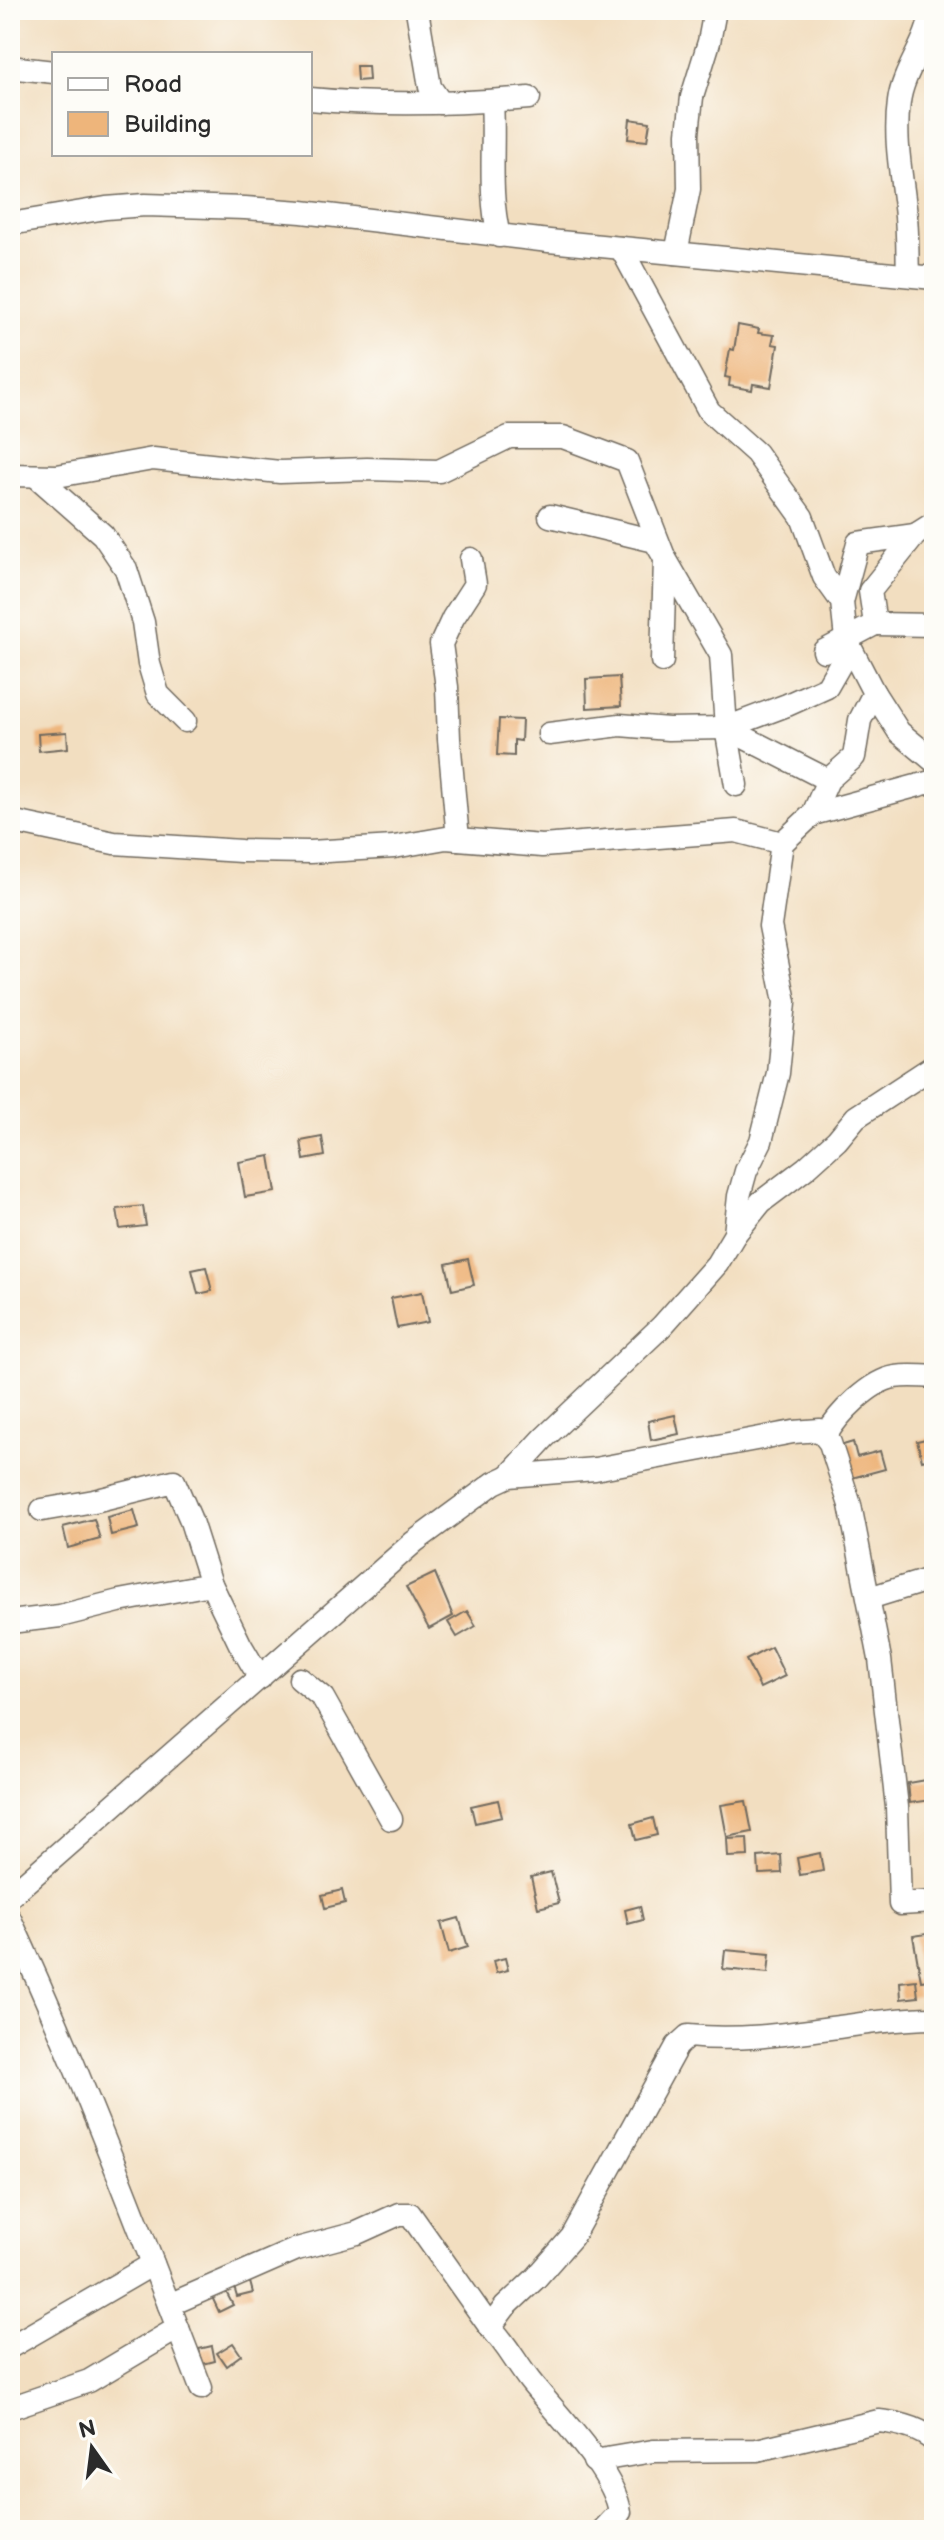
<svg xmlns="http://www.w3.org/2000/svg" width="944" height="2540" viewBox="0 0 944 2540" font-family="'Balsamiq Sans',sans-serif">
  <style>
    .building { fill: #eeb57b }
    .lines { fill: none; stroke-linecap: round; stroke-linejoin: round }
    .minor-casing { stroke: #716a5f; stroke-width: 25 }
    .minor { stroke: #fff; stroke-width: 22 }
  </style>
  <rect width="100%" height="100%" fill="#fdfcf7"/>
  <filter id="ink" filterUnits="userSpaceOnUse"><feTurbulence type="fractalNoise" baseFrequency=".0125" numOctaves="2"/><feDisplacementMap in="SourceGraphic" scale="16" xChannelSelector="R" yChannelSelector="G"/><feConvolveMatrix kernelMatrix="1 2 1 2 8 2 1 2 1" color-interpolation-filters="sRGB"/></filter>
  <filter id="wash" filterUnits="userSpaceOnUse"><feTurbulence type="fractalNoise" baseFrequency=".006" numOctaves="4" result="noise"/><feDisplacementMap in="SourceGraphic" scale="32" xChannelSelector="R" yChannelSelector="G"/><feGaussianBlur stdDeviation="1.8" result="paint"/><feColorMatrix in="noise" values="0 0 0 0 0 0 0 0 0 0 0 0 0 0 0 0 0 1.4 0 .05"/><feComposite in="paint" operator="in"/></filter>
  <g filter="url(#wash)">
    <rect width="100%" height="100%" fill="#f2dec0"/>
    <g id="blocks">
      <g class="building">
        <polygon points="356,66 368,66 369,80 357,81"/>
        <polygon points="630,119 650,122 647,141 628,139"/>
        <polygon points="738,325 759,329 758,333 774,335 772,344 778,345 771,387 753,384 752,390 729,386 730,378 725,377 730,349 734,350"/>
        <polygon points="619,677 621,706 587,708 586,679"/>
        <polygon points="499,719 522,720 521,741 514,740 514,756 497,755"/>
        <polygon points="67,732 68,748 39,751 38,734"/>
        <polygon points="322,1137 325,1156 304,1160 301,1141"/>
        <polygon points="270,1156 276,1192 245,1197 239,1162"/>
        <polygon points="143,1206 146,1226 120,1229 117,1209"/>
        <polygon points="468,1259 474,1285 452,1290 446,1264"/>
        <polygon points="206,1267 212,1291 198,1294 192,1270"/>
        <polygon points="422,1292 428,1322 397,1328 391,1298"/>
        <polygon points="675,1415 679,1434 651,1440 648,1421"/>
        <polygon points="934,1437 934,1457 922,1460 917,1441"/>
        <polygon points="853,1442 857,1457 880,1451 885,1469 848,1479 840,1446"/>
        <polygon points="134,1510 139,1528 111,1535 107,1517"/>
        <polygon points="94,1519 100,1539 68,1548 63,1527"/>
        <polygon points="435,1573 453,1616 429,1629 406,1587"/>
        <polygon points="467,1611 476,1626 457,1637 448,1622"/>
        <polygon points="771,1647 785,1676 760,1688 746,1660"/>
        <polygon points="931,1779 933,1800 910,1803 908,1783"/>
        <polygon points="498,1800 502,1817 475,1823 471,1806"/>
        <polygon points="746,1801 752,1832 727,1837 721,1805"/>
        <polygon points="653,1818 657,1835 636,1840 632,1824"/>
        <polygon points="747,1838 748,1856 728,1857 727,1839"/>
        <polygon points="820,1853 823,1871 800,1875 797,1858"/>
        <polygon points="781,1855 782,1873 759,1874 758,1857"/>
        <polygon points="551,1872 559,1903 538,1908 531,1877"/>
        <polygon points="342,1890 345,1903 325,1908 322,1895"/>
        <polygon points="640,1906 643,1920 628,1924 625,1910"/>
        <polygon points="459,1918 468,1947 449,1953 441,1923"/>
        <polygon points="934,1933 934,1979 921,1981 913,1936"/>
        <polygon points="725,1950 770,1954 768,1973 723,1969"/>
        <polygon points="505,1958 508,1970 496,1973 493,1961"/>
        <polygon points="916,1980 918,1997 901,1999 900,1982"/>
        <polygon points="250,2282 253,2293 237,2297 234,2287"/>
        <polygon points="225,2290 233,2305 219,2312 212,2297"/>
        <polygon points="233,2343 241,2355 226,2366 217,2353"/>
        <polygon points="212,2346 215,2361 203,2364 199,2349"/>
      </g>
    </g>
  </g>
  <g filter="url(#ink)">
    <use href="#blocks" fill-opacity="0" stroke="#716a5f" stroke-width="2"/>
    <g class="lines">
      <g class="minor-casing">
        <g id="minor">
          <polyline points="417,10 430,87 441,103"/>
          <polyline points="18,68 54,72"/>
          <path d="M310,99C383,106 456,104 529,98"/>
          <path d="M492,101C495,146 488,191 499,236"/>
          <polyline points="10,224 106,208 145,205 245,208 302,212 549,241 934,278"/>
          <polyline points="676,253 689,189 688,133 692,97 709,42 715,10"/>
          <path d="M908,275C907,252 908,229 905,207C901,172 894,138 899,102C903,69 930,41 931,10"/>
          <polyline points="10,475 57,476 153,459 280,472 367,469 439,471 509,437 563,437 627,461 665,559 662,661"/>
          <polyline points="36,476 103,535 126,569 143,622 149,664 158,694 185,721"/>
          <polyline points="550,516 655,541 721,655 726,728 736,785"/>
          <polyline points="842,602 858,543 915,535"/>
          <polyline points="875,624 934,625"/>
          <polyline points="824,651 875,624 870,591 915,535 934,523"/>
          <polyline points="874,693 899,732 934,761"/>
          <polyline points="726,728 828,780"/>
          <polyline points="549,734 620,725 668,729 726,728 787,705 827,687 850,647"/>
          <polyline points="813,814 934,781"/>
          <polyline points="10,821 114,843 241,851 310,852 394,847 446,838 542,846 736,831 782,843"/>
          <polyline points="458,839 449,739 447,687 441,644 453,618 475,584 471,559"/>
          <polyline points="735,1234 761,1202 806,1168 837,1140 856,1117 934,1066"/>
          <path d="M826,1435C838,1414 870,1381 895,1377C907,1375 921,1376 934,1377"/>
          <polyline points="509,1476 544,1438 662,1326 717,1264 735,1234 739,1196 746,1171 761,1141 778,1073 785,1002 770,926 782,843 813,814 828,780 854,757 860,720 874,693 846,639 842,602 824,577 802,517 756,453 709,411 621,248"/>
          <polyline points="42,1510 94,1501 174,1481 190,1518 211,1584 240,1644 260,1678"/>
          <polyline points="869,1598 934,1578"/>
          <polyline points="10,1622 60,1616 119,1601 211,1584"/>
          <polyline points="300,1679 323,1698 391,1819"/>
          <polyline points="10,1896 414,1542 494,1483 509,1476 595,1469 793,1432 820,1430 830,1443 850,1505 880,1659 897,1807 900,1904 934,1902"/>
          <path d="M10,1919C81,2073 140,2230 201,2388"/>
          <polyline points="169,2305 297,2249 357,2233 399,2214 410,2214 490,2327"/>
          <polyline points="10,2347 153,2264"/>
          <polyline points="10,2408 89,2381 178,2328"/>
          <path d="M594,2461L653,2451L757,2450L879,2421C898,2423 920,2428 934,2441"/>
          <path d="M603,2530L620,2512C614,2471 556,2414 530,2381C516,2363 506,2343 490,2327L505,2307L536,2278L572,2237L677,2046L688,2036C770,2045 852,2019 934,2018"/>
        </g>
      </g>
      <use href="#minor" class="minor"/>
    </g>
  </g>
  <rect width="944" height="2540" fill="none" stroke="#fdfcf7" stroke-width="40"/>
  <rect x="52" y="52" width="260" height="104" fill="#fdfcf7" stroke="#a9a8a5" stroke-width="2"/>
  <rect x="68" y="78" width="40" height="12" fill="#ffffff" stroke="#a9a8a5" stroke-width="2"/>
  <text x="124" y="92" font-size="24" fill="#2b2b2b">Road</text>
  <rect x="68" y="112" width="40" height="24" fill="#eeb57b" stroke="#a9a8a5" stroke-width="2"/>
  <text x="124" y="132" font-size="24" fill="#2b2b2b">Building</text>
  <g transform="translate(92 2448) rotate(346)" stroke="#fdfcf7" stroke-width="6" paint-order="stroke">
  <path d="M0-6L14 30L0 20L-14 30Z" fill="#2b2b2b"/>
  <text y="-12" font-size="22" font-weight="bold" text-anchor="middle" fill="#2b2b2b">N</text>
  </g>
</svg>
